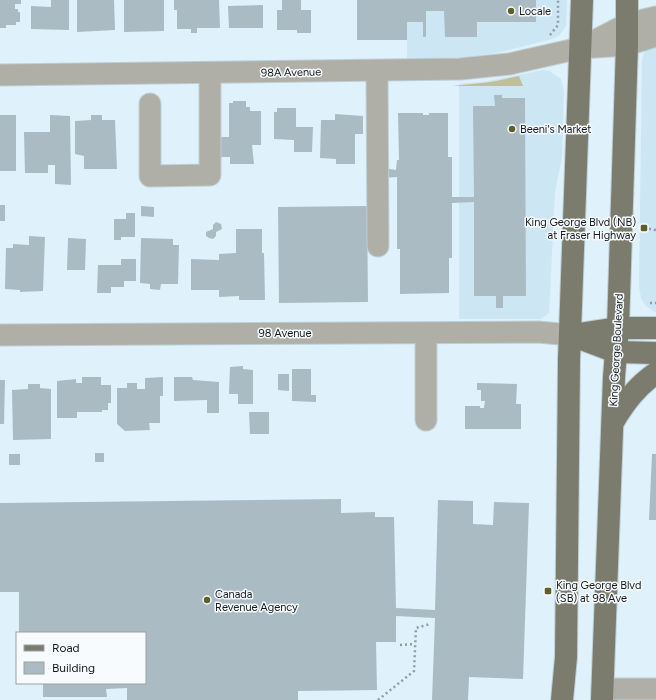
<svg xmlns="http://www.w3.org/2000/svg" width="656" height="700" viewBox="0 0 656 700" font-family="Figtree,sans-serif">
  <style>
    .built { fill: #cce6f4 }
    .green { fill: #bfc09b }
    .building { fill: #aabbc4 }
    .lines { fill: none; stroke-linecap: round; stroke-linejoin: round }
    .minor-casing { stroke: #beced6; stroke-width: 23 }
    .major-casing { stroke: #beced6; stroke-width: 24 }
    .path { stroke: #8f9ca3; stroke-width: 2.5; stroke-dasharray: 2 3; stroke-linecap: butt }
    .minor { stroke: #afafa8; stroke-width: 21 }
    .major { stroke: #7b7b6e; stroke-width: 22 }
    .poi-dot { fill: #5f5f2c; stroke: #f8fbfd; stroke-width: 1.5 }
    .labels { text-anchor: middle; stroke-width: 3; stroke-linejoin: round; paint-order: stroke }
    .poi-label { font-size: 11px; fill: #12191c; stroke: #f8fbfd; text-anchor: start }
    .street-label { font-size: 11px; fill: #12191c; stroke: #f8fbfd }
  </style>
  <rect width="100%" height="100%" fill="#dff1fa"/>
  <g class="built">
    <polygon points="407,0 567,0 566,26 559,36 552,39 501,52 462,58 407,59"/>
    <polygon points="656,41 656,313 645,305 641,298 639,286 642,60 645,48"/>
    <polygon points="543,70 549,71 561,79 564,92 562,157 555,192 549,313 541,319 459,319 459,84 488,81"/>
  </g>
  <polygon class="green" points="519,76 523,86 452,86 491,82"/>
  <g class="building">
    <polygon points="0,0 21,0 21,4 15,4 15,9 18,9 18,12 20,12 20,22 16,22 16,25 6,25 6,28 0,28"/>
    <polygon points="51,0 69,0 69,30 31,29 31,6 51,7"/>
    <polygon points="77,0 114,0 115,30 77,32"/>
    <polygon points="124,0 164,0 164,31 124,32"/>
    <polygon points="174,0 219,0 220,28 197,28 197,33 191,33 191,29 177,29 177,10 174,10"/>
    <polygon points="282,0 301,0 301,10 311,10 311,33 297,33 297,30 277,30 277,10 282,10"/>
    <polygon points="357,0 536,0 536,22 477,22 477,37 445,37 444,11 426,11 426,37 423,37 423,22 407,22 407,40 357,40"/>
    <polygon points="263,5 263,28 229,28 228,6"/>
    <polygon points="494,95 502,95 502,98 525,98 526,296 503,296 503,308 496,308 496,296 474,296 474,202 452,203 452,258 449,258 449,293 400,294 400,249 397,249 397,177 367,179 367,168 383,168 396,170 397,160 399,160 398,113 423,113 423,115 429,115 429,113 448,113 448,157 452,157 452,197 474,197 473,106 495,106"/>
    <polygon points="233,101 246,101 246,107 250,107 250,111 261,111 261,145 252,145 254,164 230,164 230,157 221,157 221,137 229,137 229,103 233,103"/>
    <polygon points="277,108 296,108 296,127 313,127 312,152 294,152 294,140 274,139 274,112 277,112"/>
    <polygon points="335,114 363,116 363,134 355,134 355,164 336,164 336,159 320,158 321,120 335,120"/>
    <rect x="0" y="115" width="16" height="56"/>
    <polygon points="50,115 70,116 71,185 55,184 55,165 48,165 48,173 25,173 24,132 50,132"/>
    <polygon points="91,115 102,115 102,120 115,120 117,169 84,169 84,156 75,154 75,121 91,120"/>
    <rect x="0" y="205" width="5" height="16"/>
    <polygon points="141,206 154,207 154,217 141,216"/>
    <polygon points="367,206 368,302 279,303 278,207"/>
    <polygon points="126,213 135,213 135,237 121,237 121,240 114,240 114,219 126,219"/>
    <polygon points="216,222 221,224 222,229 216,232 216,236 213,239 209,238 206,236 206,232 213,229 213,225"/>
    <polygon points="236,229 262,229 262,253 264,253 265,300 239,300 239,296 219,297 219,290 191,290 191,259 219,260 219,254 236,253"/>
    <polygon points="29,236 45,237 43,291 20,292 20,290 5,289 6,248 13,248 13,244 29,245"/>
    <polygon points="68,238 86,239 85,270 67,270"/>
    <polygon points="141,238 173,239 173,245 179,245 178,284 161,284 160,290 150,289 150,284 140,283"/>
    <polygon points="121,259 136,259 136,281 124,281 124,287 111,287 111,293 97,293 98,265 121,265"/>
    <polygon points="243,366 243,369 253,370 253,404 238,404 238,394 229,394 230,367"/>
    <polygon points="292,369 311,369 311,395 316,395 316,402 292,401"/>
    <polygon points="278,374 289,374 289,391 278,390"/>
    <polygon points="82,377 101,377 101,385 111,385 111,403 108,403 108,410 102,410 102,412 77,412 77,418 57,418 57,381 76,379 76,383 82,383"/>
    <polygon points="163,377 163,396 160,396 160,423 149,423 150,430 125,431 117,424 117,388 127,388 127,383 137,383 137,389 145,389 145,378"/>
    <polygon points="174,377 192,377 193,380 219,382 219,413 207,413 207,400 174,401"/>
    <polygon points="0,380 5,380 4,424 0,424"/>
    <polygon points="477,383 517,384 516,404 521,404 521,429 465,429 465,406 480,406 480,408 484,408 485,401 481,401 481,390 477,390"/>
    <polygon points="28,384 40,384 40,388 51,389 51,439 13,440 12,390 28,389"/>
    <polygon points="249,412 269,412 269,434 250,434"/>
    <rect x="95" y="453" width="9" height="9"/>
    <rect x="9" y="454" width="11" height="11"/>
    <polygon points="652,454 656,454 656,520 649,520"/>
    <polygon points="341,499 341,513 375,512 375,517 394,517 396,608 435,610 438,500 473,501 473,524 493,525 494,502 529,503 523,679 469,677 468,700 432,700 435,618 396,616 396,642 376,642 377,690 298,691 298,700 127,700 127,688 106,689 107,697 43,697 43,683 145,683 145,633 19,633 19,592 0,592 0,503"/>
  </g>
  <g class="lines">
    <g class="minor-casing">
      <g id="minor">
        <polyline points="588,44 627,24 656,17"/>
        <polyline points="377,71 378,246"/>
        <polyline points="0,75 460,69 509,64 580,48 627,45 656,36"/>
        <polyline points="150,104 150,176 210,175 210,74"/>
        <polyline points="426,333 426,420"/>
        <polyline points="0,335 538,332 571,335"/>
        <polyline points="602,689 656,689"/>
      </g>
    </g>
    <g class="major-casing">
      <g id="major">
        <polyline points="571,335 616,352 656,353"/>
        <polyline points="572,335 618,328 656,328"/>
        <path d="M613,422C625,402 637,386 656,373"/>
        <polyline points="562,700 566,657 569,360 582,0"/>
        <polyline points="602,700 614,377 618,328 627,45 627,0"/>
      </g>
    </g>
    <g class="path">
      <polyline points="550,35 558,25 558,0"/>
      <polyline points="644,228 656,230"/>
      <polyline points="650,303 656,303"/>
      <polyline points="400,645 415,644"/>
      <polyline points="378,700 414,671 416,628 430,624"/>
    </g>
    <use href="#minor" class="minor"/>
    <use href="#major" class="major"/>
  </g>
  <g class="poi-dot">
    <circle cx="511" cy="11" r="4"/>
    <circle cx="512" cy="129" r="4"/>
    <rect x="640" y="224" width="8" height="8" rx="2"/>
    <rect x="544" y="587" width="8" height="8" rx="2"/>
    <circle cx="207" cy="600" r="4"/>
  </g>
  <g class="labels">
    <g class="poi-label">
      <text x="519" y="15">Locale</text>
      <text x="520" y="133">Beeni's Market</text>
      <text x="636" y="226" text-anchor="end">King George Blvd (NB)<tspan x="636" dy="13">at Fraser Highway</tspan></text>
      <text x="556" y="589">King George Blvd<tspan x="556" dy="13">(SB) at 98 Ave</tspan></text>
      <text x="215" y="598">Canada<tspan x="215" dy="13">Revenue Agency</tspan></text>
    </g>
    <g class="street-label">
      <text transform="translate(291 72) rotate(-1)" y="4">98A Avenue</text>
      <text x="285" y="337">98 Avenue</text>
      <text transform="translate(616 350) rotate(-87)" y="4">King George Boulevard</text>
    </g>
  </g>
  <rect x="16" y="632" width="130" height="52" fill="#f8fbfd" stroke="#9ca1a3"/>
  <rect x="24" y="645" width="20" height="6" fill="#7b7b6e" stroke="#9ca1a3"/>
  <text x="52" y="652" font-size="12" fill="#12191c">Road</text>
  <rect x="24" y="662" width="20" height="12" fill="#aabbc4" stroke="#9ca1a3"/>
  <text x="52" y="672" font-size="12" fill="#12191c">Building</text>
</svg>
